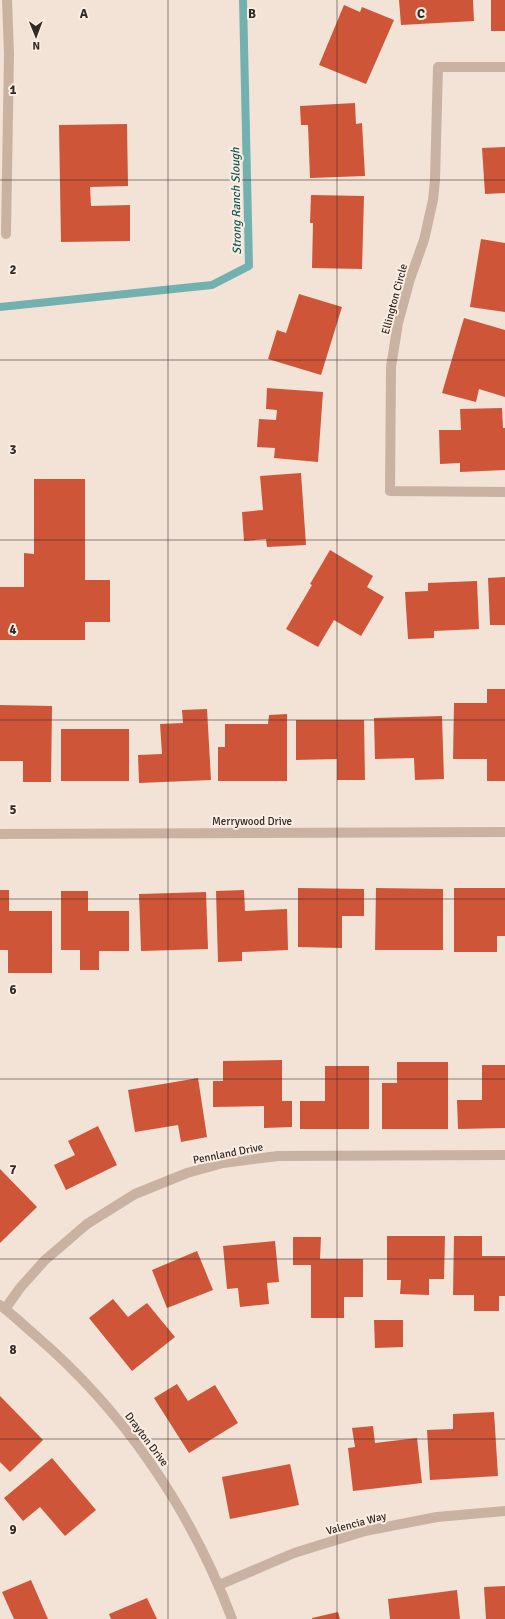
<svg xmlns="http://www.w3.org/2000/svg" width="505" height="1619" viewBox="0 0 505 1619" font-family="Signika,sans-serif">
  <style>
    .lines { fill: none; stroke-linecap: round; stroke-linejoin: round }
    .stream { stroke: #73b1b0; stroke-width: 8 }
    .building { fill: #ce5538 }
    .minor { stroke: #cab2a2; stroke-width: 10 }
    .grid { fill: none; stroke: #342925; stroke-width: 1; stroke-opacity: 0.55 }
    .labels { text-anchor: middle; stroke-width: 4; stroke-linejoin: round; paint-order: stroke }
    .street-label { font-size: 11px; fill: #342925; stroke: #faeee2 }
    .water-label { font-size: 12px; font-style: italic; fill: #185758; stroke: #faeee2 }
    .grid-label { font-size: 13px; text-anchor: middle; font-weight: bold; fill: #342925; stroke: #faeee2; stroke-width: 4; stroke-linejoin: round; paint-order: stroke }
  </style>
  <rect width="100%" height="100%" fill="#f2e3d6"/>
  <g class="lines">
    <polyline class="stream" points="0,307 212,285 249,266 243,0"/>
  </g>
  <g class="building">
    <polygon points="399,0 473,0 474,21 401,25"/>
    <rect x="491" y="0" width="14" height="31"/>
    <polygon points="344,5 360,12 362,7 394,20 366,84 319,65"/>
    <polygon points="355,103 356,124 362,123 365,176 310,178 308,125 301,125 300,106"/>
    <polygon points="127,124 128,186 90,187 91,206 130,205 130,241 61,242 59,125"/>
    <polygon points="505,147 505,193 485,194 482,148"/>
    <polygon points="311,195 364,196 362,269 312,268 313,223 310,223"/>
    <polygon points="481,239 505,243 505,312 470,307"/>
    <polygon points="299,294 342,307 321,375 268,359 277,330 286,333"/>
    <polygon points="464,318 505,330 505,397 479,389 476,402 442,393"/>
    <polygon points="267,388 323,392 318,462 274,458 275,448 257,447 259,419 276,420 277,410 266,409"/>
    <polygon points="502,408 503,428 505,428 505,470 460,472 460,463 440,464 439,430 461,430 460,409"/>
    <polygon points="301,473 306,545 267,547 266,539 244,541 242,512 263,510 260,476"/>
    <polygon points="34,479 85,479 85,580 110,580 110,622 85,622 85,640 0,640 0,587 24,587 24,553 34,554"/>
    <polygon points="330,550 373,576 367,587 384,597 361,636 334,620 318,647 286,629 312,585 310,584"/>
    <polygon points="505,577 505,625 490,625 488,578"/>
    <polygon points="477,581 479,629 434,631 434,638 408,639 405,592 428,591 428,583"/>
    <polygon points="487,689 505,689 505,781 487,781 487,759 453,759 454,703 487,703"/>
    <polygon points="0,705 52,706 51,782 23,782 23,761 0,761"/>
    <polygon points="207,709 211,780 139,783 138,755 162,754 160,724 183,723 182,710"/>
    <polygon points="287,714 287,781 218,781 218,747 225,747 225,724 268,724 269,715"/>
    <polygon points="442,716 444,779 415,780 414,758 375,759 374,718"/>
    <polygon points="296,720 364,720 365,780 337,780 337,759 296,760"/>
    <rect x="61" y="729" width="68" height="52"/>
    <polygon points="298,888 364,889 364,916 342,916 342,948 298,947"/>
    <polygon points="376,888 443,889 443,950 375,950"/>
    <polygon points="454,888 505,888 505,936 497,936 497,952 454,952"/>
    <polygon points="0,890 9,890 9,911 52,911 52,973 8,973 8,950 0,950"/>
    <polygon points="244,890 245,911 287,909 288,950 242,952 242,961 218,962 216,891"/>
    <polygon points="61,891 88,891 88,911 129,911 129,951 99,951 99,970 80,970 80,950 61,950"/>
    <polygon points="206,892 208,949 141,951 139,894"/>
    <polygon points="282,1060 282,1101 292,1101 292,1127 264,1128 264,1106 213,1107 213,1081 223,1081 223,1061"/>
    <polygon points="397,1062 448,1062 448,1129 382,1129 382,1083 397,1083"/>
    <polygon points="482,1065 505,1065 505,1128 458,1129 457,1100 482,1100"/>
    <polygon points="325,1066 369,1066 369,1129 300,1129 300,1101 325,1101"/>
    <polygon points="198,1078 207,1137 181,1142 178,1125 135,1132 128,1090"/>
    <polygon points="98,1126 117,1165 66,1190 54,1165 75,1155 68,1141"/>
    <polygon points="0,1169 37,1207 0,1243"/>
    <polygon points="387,1236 445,1236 444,1279 429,1279 429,1295 400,1294 401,1280 387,1280"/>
    <polygon points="454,1236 482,1236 482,1256 505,1256 505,1296 499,1296 499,1311 474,1311 474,1295 453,1295"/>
    <polygon points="293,1237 321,1237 320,1259 363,1259 363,1297 344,1297 344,1318 311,1318 311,1265 293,1265"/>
    <polygon points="275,1241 279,1282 267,1283 269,1304 240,1307 238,1288 227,1289 223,1246"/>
    <polygon points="197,1251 213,1290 167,1308 152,1270"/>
    <polygon points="113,1299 128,1317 147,1303 175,1337 132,1371 89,1318"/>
    <polygon points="374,1320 403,1320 403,1347 375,1348"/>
    <polygon points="177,1384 188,1401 215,1385 238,1423 189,1453 154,1398"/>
    <polygon points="0,1396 43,1440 10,1472 0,1462"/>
    <polygon points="494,1412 498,1476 430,1480 427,1430 453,1429 453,1414"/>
    <polygon points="373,1426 375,1443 417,1438 422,1483 353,1491 348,1448 355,1447 352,1428"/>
    <polygon points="52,1458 96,1510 65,1536 40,1507 23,1521 4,1498"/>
    <polygon points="290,1464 299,1505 230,1519 222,1477"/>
    <polygon points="31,1580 48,1619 14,1619 2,1592"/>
    <polygon points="505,1586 505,1619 486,1619 484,1587"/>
    <polygon points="457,1590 460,1619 390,1619 388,1599"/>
    <polygon points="147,1598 157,1619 111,1619 109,1614"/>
    <polygon points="338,1612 340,1619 312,1619 312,1618"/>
  </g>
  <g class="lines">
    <g class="minor">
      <polyline points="505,67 438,67 435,180 433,200 424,240 410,279 398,323 391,367 390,491 505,492"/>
      <polyline points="6,234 9,54 7,0"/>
      <polyline points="0,834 505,832"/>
      <path d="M0,1305C12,1314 23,1325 35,1335C124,1411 191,1510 232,1619"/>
      <polyline points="5,1309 20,1288 45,1260 87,1224 135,1194 187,1173 223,1163 278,1156 505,1155"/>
      <polyline points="219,1585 294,1553 365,1531 437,1517 505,1511"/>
    </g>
  </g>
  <path class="grid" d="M168,0V1619M337,0V1619M0,180H505M0,360H505M0,540H505M0,720H505M0,899H505M0,1079H505M0,1259H505M0,1439H505"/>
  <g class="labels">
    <g class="street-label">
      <text transform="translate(394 299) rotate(-75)" y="4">Ellington Circle</text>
      <text x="252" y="825">Merrywood Drive</text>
      <text transform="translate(228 1153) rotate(-11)" y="4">Pennland Drive</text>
      <text transform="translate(147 1439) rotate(53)" y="4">Drayton Drive</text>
      <text transform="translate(356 1523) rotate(-15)" y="4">Valencia Way</text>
    </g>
    <g class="water-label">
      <text transform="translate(236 201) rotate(-91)" y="4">Strong Ranch Slough</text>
    </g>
  </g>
  <g class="grid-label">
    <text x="84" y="18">A</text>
    <text x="252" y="18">B</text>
    <text x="421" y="18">C</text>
    <text x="13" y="94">1</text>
    <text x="13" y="274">2</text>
    <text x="13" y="454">3</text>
    <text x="13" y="634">4</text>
    <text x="13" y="814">5</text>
    <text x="13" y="994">6</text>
    <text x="13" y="1174">7</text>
    <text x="13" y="1354">8</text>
    <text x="13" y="1534">9</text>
  </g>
  <g transform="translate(36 36) rotate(179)" stroke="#faeee2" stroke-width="3" paint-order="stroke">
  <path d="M0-3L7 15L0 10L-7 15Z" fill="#342925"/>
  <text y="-6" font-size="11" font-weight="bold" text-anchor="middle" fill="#342925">N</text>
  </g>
</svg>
